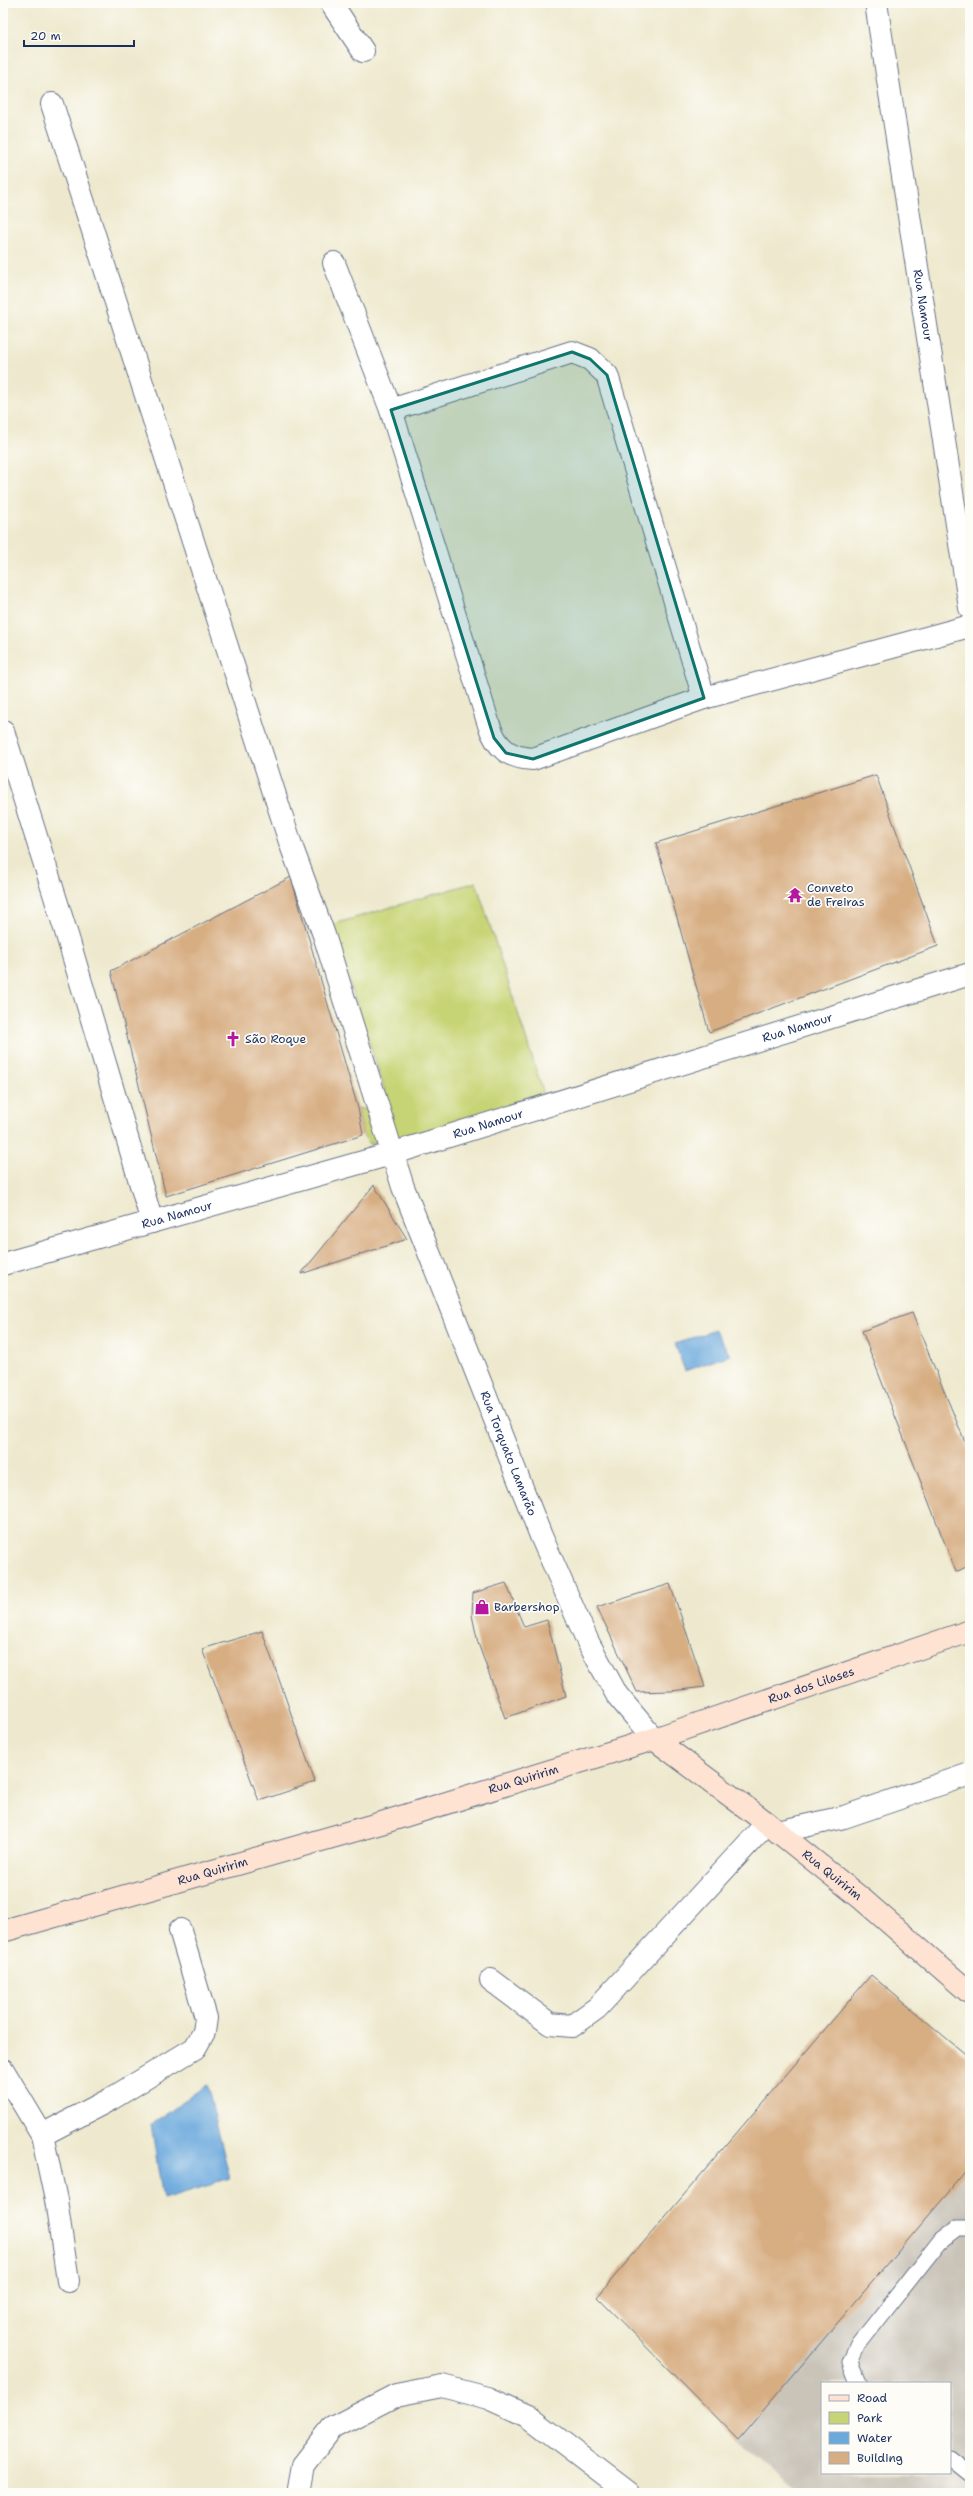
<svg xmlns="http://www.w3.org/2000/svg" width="973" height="2496" viewBox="0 0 973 2496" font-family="'Shantell Sans',sans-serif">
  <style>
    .industrial { fill: #c9c3b8; fill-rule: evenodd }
    .green { fill: #c7d475; stroke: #71826a }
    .water { fill: #6ba9dd; stroke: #436c9e }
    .building { fill: #d7ad82 }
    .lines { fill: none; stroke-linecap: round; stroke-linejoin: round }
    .lane-casing { stroke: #657085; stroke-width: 17 }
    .street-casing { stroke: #657085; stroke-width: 24 }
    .secondary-casing { stroke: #657085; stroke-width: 24 }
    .lane { stroke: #fff; stroke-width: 15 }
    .street { stroke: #fff; stroke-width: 22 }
    .secondary { stroke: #fee3d2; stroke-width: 22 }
    .marked { fill: #0f766e; fill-opacity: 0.2; stroke: #0f766e; stroke-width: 3; stroke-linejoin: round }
    .labels { text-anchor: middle; stroke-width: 3.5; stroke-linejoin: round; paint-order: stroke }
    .street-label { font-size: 12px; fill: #1b2f5e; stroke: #fdfcf7 }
    .poi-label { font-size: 12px; fill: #1b2f5e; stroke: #fdfcf7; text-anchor: start }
  </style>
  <rect width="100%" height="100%" fill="#fdfcf7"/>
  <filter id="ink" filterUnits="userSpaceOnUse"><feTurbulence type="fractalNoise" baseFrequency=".025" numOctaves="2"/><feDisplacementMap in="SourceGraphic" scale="8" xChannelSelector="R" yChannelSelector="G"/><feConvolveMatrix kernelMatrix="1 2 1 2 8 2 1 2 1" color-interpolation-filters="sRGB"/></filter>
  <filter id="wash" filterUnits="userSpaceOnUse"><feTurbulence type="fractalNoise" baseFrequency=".012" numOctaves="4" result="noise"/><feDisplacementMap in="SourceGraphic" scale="16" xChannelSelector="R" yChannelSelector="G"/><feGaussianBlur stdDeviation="0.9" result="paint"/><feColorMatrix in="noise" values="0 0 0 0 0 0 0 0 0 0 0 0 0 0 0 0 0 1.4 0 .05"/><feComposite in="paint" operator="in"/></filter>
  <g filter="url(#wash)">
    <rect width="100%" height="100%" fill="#eee9ce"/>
    <path class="industrial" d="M970,2167V2493H803L738,2440ZM822,2383H950V2473H822Z"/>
    <polygon class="green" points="476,882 546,1101 370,1144 363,1135 358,1108 393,1116 331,925"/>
    <g class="water">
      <polygon points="715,1330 730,1355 685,1371 675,1344"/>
      <polygon points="207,2085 230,2179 163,2199 151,2125"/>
    </g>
    <g id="blocks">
      <g class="building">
        <polygon points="876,775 938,946 709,1032 656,843"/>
        <polygon points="291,877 358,1108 363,1135 166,1196 111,971"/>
        <polygon points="374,1185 407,1239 301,1274"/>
        <polygon points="912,1313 970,1454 970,1565 956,1572 862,1331"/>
        <polygon points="506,1583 524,1627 547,1620 566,1696 505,1718 478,1643 472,1615 473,1593"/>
        <polygon points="670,1584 705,1687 671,1691 637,1692 597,1607"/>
        <polygon points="262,1631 315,1782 259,1801 202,1649"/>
        <polygon points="871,1975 970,2058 970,2167 738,2440 597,2297"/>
      </g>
    </g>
  </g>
  <g filter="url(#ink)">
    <use href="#blocks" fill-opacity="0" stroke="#657085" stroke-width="1"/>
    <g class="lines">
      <g class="lane-casing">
        <g id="lane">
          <polyline points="858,2383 850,2362 858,2345 940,2241 957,2228 970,2228"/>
          <polyline points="950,2458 970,2474"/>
        </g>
      </g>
      <g class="street-casing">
        <g id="street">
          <polyline points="331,3 363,51"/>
          <path id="s1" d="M876,3L970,608"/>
          <path id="s2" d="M52,104L291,845L324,935L403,1187L541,1536L588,1642L617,1695L654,1739"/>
          <path d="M334,263L391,410L489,725C497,748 509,758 533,759L704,698L970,626"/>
          <polyline points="391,410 572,352 590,359 607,375 704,698"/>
          <polyline points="3,731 67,935 152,1222"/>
          <path id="s3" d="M3,1264L391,1154L970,974"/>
          <polyline points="778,1832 844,1817 970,1774"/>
          <polyline points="491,1980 550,2024 572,2026 597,2008 767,1823"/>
          <polyline points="3,2070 42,2135 56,2200 68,2281"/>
          <polyline points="42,2135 111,2099 195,2048 204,2032 206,2018 180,1930"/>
          <polyline points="298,2493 303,2465 332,2428 396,2395 442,2386 488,2398 528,2416 629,2493"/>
        </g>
      </g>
      <g class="secondary-casing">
        <g id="secondary">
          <path id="s4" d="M654,1739L767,1823L862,1899L970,1993"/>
          <path id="s5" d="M3,1931L388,1821L654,1739L970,1631"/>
        </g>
      </g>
      <use href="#lane" class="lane"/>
      <use href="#street" class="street"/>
      <use href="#secondary" class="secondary"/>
    </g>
  </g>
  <path class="marked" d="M572,352L590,359L607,375L704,698L533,759L506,753L494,738L391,410Z"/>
  <defs>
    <g id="temple-bare" transform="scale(1.2)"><path d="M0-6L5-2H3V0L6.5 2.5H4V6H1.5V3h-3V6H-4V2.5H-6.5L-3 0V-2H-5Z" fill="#b5179e" stroke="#fdfcf7" stroke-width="2.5" paint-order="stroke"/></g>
    <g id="church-bare" transform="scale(1.2)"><path d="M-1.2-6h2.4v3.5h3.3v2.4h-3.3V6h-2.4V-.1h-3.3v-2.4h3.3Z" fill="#b5179e" stroke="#fdfcf7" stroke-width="2.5" paint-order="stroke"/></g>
    <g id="shop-bare" transform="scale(1.2)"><path d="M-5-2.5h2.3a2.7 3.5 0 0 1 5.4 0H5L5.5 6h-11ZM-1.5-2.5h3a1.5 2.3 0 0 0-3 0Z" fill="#b5179e" stroke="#fdfcf7" stroke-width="2.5" paint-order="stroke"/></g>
  </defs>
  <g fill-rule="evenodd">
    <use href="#temple-bare" x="795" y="895"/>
    <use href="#church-bare" x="233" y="1039"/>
    <use href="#shop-bare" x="482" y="1607"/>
  </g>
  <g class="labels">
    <g class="street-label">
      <text dy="4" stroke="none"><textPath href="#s1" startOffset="306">Rua Namour</textPath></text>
      <text dy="4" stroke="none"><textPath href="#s3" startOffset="829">Rua Namour</textPath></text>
      <text dy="4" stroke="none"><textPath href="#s3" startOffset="505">Rua Namour</textPath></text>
      <text dy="4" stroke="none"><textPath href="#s3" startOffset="181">Rua Namour</textPath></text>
      <text dy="4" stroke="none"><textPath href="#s2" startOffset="1425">Rua Torquato Lamarão</textPath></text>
      <text dy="4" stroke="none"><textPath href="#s5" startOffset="845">Rua dos Lilases</textPath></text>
      <text dy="4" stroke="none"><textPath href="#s5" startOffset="542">Rua Quiririm</textPath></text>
      <text dy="4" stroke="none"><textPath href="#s5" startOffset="218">Rua Quiririm</textPath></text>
      <text dy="4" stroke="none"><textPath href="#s4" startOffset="224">Rua Quiririm</textPath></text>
    </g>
    <g class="poi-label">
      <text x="807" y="892">Conveto<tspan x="807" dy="14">de Freiras</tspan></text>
      <text x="245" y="1043">São Roque</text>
      <text x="494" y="1611">Barbershop</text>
    </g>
  </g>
  <rect width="973" height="2496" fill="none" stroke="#fdfcf7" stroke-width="16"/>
  <rect x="821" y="2382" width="130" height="92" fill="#fdfcf7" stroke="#a3aaba"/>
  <rect x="829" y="2395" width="20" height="6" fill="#fee3d2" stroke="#a3aaba"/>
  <text x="857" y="2402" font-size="12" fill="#1b2f5e">Road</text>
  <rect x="829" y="2412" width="20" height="12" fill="#c7d475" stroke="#a3aaba"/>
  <text x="857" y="2422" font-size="12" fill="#1b2f5e">Park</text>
  <rect x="829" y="2432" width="20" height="12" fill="#6ba9dd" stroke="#a3aaba"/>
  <text x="857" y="2442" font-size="12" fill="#1b2f5e">Water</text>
  <rect x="829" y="2452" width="20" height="12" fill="#d7ad82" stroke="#a3aaba"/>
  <text x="857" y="2462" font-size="12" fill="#1b2f5e">Building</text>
  <path d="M24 40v6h110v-6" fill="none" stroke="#1b2f5e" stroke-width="2"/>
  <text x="30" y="40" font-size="12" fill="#1b2f5e" stroke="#fdfcf7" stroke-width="3" paint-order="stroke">20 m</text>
</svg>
